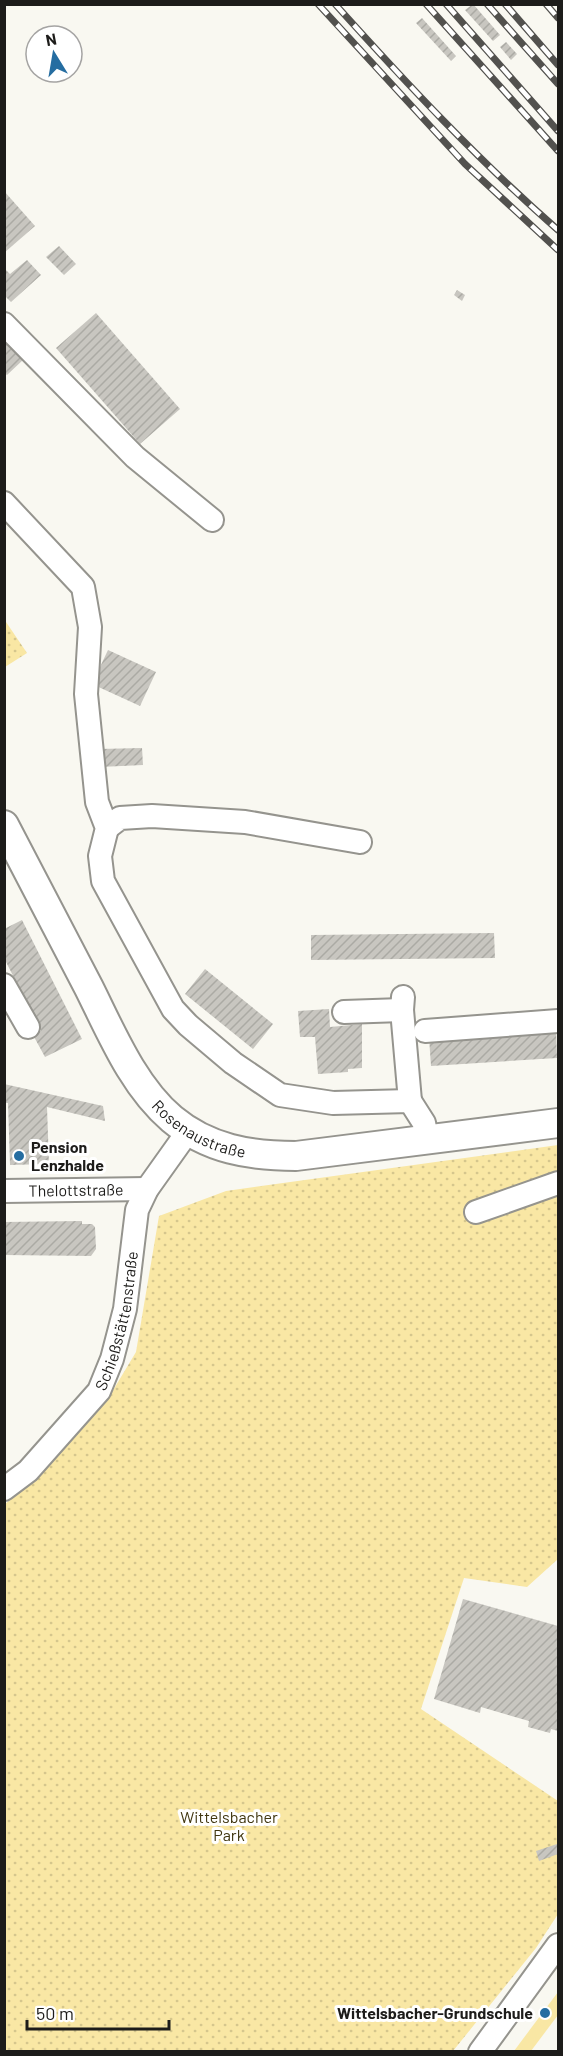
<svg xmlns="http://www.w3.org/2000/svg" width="563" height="2056" viewBox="0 0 563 2056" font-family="Barlow,sans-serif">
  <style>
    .park { fill: url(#park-dots) }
    .pitch { fill: #f9e7a4 }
    .building { fill: url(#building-hatch) }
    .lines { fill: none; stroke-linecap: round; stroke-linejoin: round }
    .minor-casing { stroke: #95948e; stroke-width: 26 }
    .major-casing { stroke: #95948e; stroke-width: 32 }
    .minor { stroke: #fff; stroke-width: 22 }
    .major { stroke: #fff; stroke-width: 28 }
    .rail-casing { stroke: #52514e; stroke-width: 7 }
    .rail { stroke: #fff; stroke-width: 4.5; stroke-dasharray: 14; stroke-linecap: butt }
    .poi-dot { fill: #256da1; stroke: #fff; stroke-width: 2 }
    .labels { text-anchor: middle; stroke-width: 6; stroke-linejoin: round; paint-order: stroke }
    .street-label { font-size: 16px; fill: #1d1c1a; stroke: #fff }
    .poi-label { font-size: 16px; font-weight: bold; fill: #1d1c1a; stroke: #fff; text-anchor: start }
    .park-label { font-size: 16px; fill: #403610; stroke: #fff }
  </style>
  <defs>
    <pattern id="park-dots" width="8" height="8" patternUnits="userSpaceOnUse" patternTransform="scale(1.5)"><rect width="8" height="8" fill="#f9e7a4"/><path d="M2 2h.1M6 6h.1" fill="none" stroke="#d5c68d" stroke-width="1.8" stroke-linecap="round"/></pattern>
    <pattern id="building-hatch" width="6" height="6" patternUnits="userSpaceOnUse" patternTransform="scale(1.5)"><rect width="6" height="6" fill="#c8c6c0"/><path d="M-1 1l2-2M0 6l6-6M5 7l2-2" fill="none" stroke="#abaaa4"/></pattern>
  </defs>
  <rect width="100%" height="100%" fill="#f9f8f1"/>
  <g class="park">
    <polygon points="4,619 27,653 5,667 4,667"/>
    <polygon points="558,1145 558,1559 527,1587 464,1578 421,1709 558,1801 558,1914 536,1948 453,2051 5,2052 5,1504 36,1479 109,1397 136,1352 159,1216 226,1191"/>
  </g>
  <polygon class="pitch" points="558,1992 558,2015 531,2051 514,2051"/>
  <g class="building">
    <polygon points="473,4 500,35 493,41 465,10"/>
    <polygon points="422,18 456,56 451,61 416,23"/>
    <polygon points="506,42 517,54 511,60 500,47"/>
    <polygon points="4,191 35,226 4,253"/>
    <polygon points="59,246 76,264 64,275 46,257"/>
    <polygon points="27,260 41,275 11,302 4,295 4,268 10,274"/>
    <polygon points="457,290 465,295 462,301 454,295"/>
    <polygon points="96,313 180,409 140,444 56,348"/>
    <polygon points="4,338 24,359 7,375 4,373"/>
    <polygon points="108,650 156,672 140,706 92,684"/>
    <polygon points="142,748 143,765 100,767 99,749"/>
    <polygon points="22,920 82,1039 45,1057 33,1035 41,1031 4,958 4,929"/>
    <polygon points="494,933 495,958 311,960 311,935"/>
    <polygon points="205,969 273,1024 253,1049 185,994"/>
    <polygon points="329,1009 330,1027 362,1024 362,1068 348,1069 348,1072 318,1074 315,1037 300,1037 298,1011"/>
    <polygon points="556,1029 557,1058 431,1066 429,1037"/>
    <polygon points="4,1084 103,1106 105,1121 47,1107 49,1164 10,1165 8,1103 4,1103"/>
    <polygon points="82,1221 82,1224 92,1224 95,1227 96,1249 91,1256 4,1255 4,1222"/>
    <polygon points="463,1599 558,1626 558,1731 551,1729 550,1733 528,1727 529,1721 481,1707 480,1713 434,1699"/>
    <polygon points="557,1844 558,1854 539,1861 536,1851"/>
  </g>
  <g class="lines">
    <g class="minor-casing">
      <g id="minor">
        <polyline points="4,324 135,457 212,520"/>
        <polyline points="4,503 83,587 90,627 86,694 97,802 107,828 100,856 103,881 173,1009 188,1025 233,1063 280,1095 333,1103 410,1101 424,1123 427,1138"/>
        <polyline points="107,828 120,818 152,816 245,822 360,842"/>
        <polyline points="4,985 28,1027"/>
        <polyline points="403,997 402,1010 410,1101"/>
        <polyline points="344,1012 402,1010"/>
        <polyline points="425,1031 558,1021"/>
        <path id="s1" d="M4,1191L147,1189"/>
        <polyline points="476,1212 558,1183"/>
        <path id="s2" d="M4,1489L28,1471L99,1391L112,1359L125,1309L137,1210L147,1189L189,1130"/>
        <polyline points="480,2052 558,1945"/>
      </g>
    </g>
    <g class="major-casing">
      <g id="major">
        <path id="s3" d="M4,825C33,880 61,934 89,988C111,1032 133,1086 172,1119C208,1149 250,1156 296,1156L558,1123"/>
      </g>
    </g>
    <use href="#minor" class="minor"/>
    <use href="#major" class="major"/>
    <g class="rail-casing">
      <g id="rail">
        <polyline points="318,4 465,164 558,250"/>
        <path d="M335,4C407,84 478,160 558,230"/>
        <polyline points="426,4 558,151"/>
        <polyline points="446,4 558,131"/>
        <polyline points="487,4 558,84"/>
        <polyline points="505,4 558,65"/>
        <polyline points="546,4 558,18"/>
      </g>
    </g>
    <use href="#rail" class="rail"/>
  </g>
  <g class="poi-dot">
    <circle cx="19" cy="1156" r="6"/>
    <circle cx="545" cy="2013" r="6"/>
  </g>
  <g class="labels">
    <g class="street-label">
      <text dy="6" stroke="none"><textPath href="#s3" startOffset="369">Rosenaustraße</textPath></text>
      <text dy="6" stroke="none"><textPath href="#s1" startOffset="72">Thelottstraße</textPath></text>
      <text dy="6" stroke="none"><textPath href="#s2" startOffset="210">Schießstättenstraße</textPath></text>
    </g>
    <g class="poi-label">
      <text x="31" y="1153">Pension<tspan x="31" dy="18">Lenzhalde</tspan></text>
      <text x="533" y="2019" text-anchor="end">Wittelsbacher-Grundschule</text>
    </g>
    <g class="park-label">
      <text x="229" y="1823">Wittelsbacher<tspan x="229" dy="18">Park</tspan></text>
    </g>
  </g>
  <rect width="563" height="2056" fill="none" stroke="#1d1c1a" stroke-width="12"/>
  <g transform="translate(54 54) rotate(349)"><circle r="28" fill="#ffffff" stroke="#a5a4a3" stroke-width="1.5"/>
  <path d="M0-4.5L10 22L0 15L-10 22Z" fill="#256da1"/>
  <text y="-9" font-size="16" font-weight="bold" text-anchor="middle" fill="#1d1c1a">N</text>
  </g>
  <path d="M27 2020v9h142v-9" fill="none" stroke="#1d1c1a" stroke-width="3"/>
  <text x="36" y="2020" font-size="18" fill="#1d1c1a" stroke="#ffffff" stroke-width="4.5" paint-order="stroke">50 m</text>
</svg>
